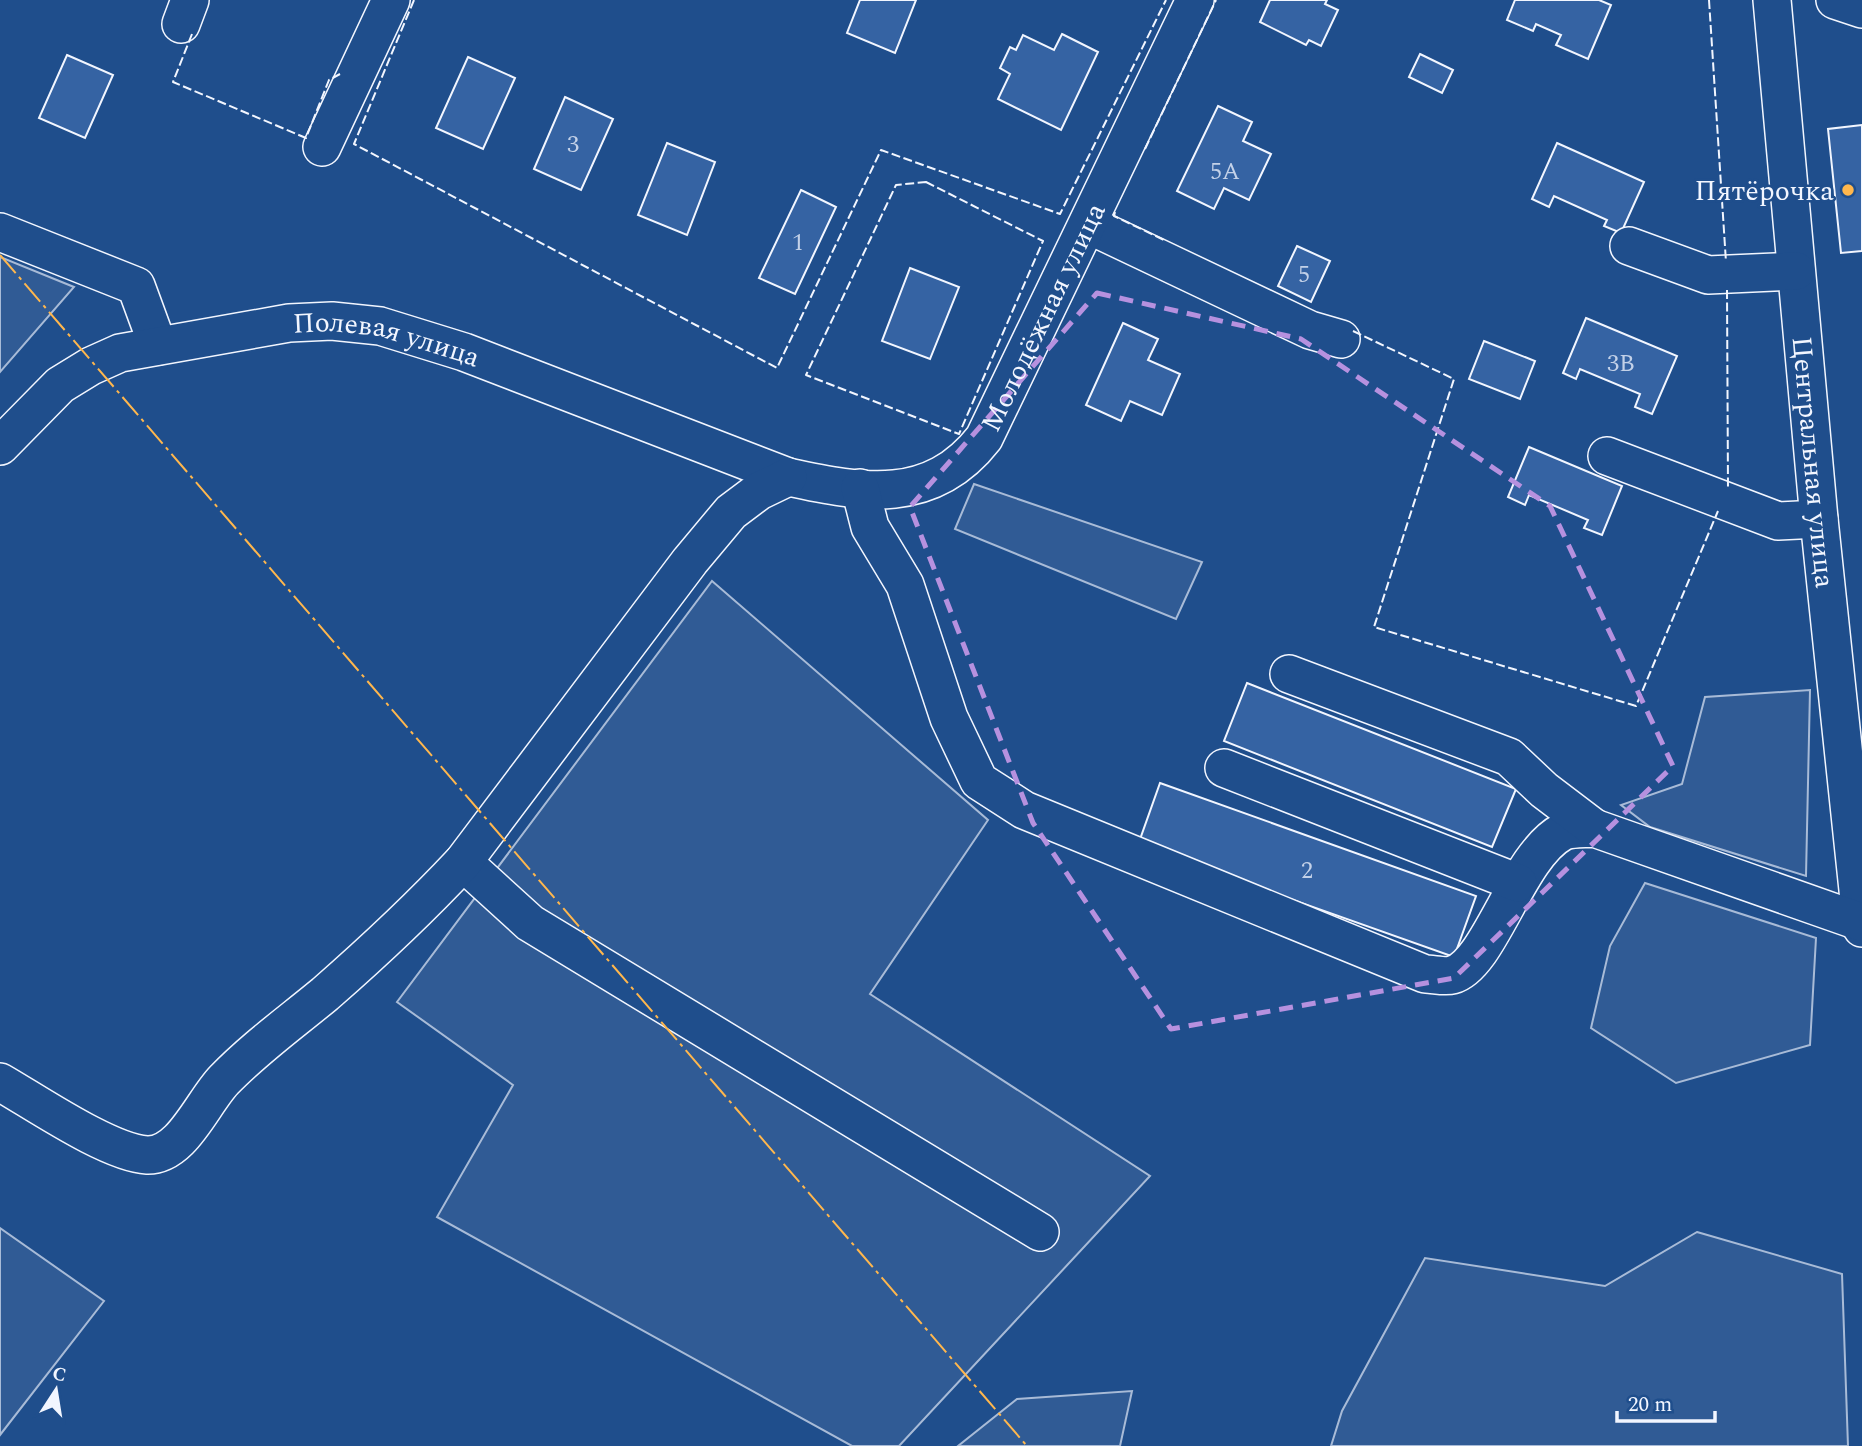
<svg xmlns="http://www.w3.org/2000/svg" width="1862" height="1446" viewBox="0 0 1862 1446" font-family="Spectral,serif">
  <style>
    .green { fill: #305b95; stroke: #a8bbd7; stroke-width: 2 }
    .building { fill: #3563a3; stroke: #f2f6ff; stroke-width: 2 }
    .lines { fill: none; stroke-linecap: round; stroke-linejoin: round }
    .minor-casing { stroke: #f2f6ff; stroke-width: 40 }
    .minor { stroke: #1f4e8c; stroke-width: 37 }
    .fence { stroke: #f2f6ff; stroke-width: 2; stroke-dasharray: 9 3.5; stroke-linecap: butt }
    .power { stroke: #ffb74d; stroke-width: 2; stroke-dasharray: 24 5 3.5 5; stroke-linecap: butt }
    .marked { fill: none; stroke: #b691df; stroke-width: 5; stroke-dasharray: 14 9; stroke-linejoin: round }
    .poi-dot { fill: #ffb74d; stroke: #1f4e8c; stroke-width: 2.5 }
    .labels { text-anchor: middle; stroke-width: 5; stroke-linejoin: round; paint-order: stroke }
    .number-label { font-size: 24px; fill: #c3d1e8 }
    .poi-label { font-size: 28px; fill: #f2f6ff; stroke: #1f4e8c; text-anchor: end }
    .street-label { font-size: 28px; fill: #f2f6ff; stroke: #1f4e8c }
  </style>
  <rect width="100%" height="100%" fill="#1f4e8c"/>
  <g class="green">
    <polygon points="0,257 74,287 0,372"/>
    <polygon points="974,484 1202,562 1176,619 955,529"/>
    <polygon points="712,581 988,820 870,994 1150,1176 899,1446 852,1446 437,1217 513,1085 397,1002"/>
    <polygon points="1810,690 1806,876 1650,827 1621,805 1682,784 1705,697"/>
    <polygon points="1645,883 1816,938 1810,1045 1676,1083 1591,1028 1610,946"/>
    <polygon points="0,1228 104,1301 0,1435"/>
    <polygon points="1697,1232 1842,1274 1848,1446 1331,1446 1342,1411 1425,1258 1605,1286"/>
    <polygon points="1132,1391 1120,1446 958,1446 1017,1399"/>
  </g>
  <g class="building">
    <polygon points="860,0 916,0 895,53 847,33"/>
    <polygon points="1270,0 1327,0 1325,4 1338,10 1321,46 1309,40 1306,45 1260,22"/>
    <polygon points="1515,0 1599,0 1611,5 1588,59 1556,45 1561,35 1536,24 1533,31 1507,20"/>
    <polygon points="1062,34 1098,52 1061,130 998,99 1010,74 1000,68 1010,47 1016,50 1023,35 1054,50"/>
    <polygon points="1420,54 1453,70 1442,93 1409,77"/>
    <polygon points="67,55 113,75 85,138 39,118"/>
    <polygon points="468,57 515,78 483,149 436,128"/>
    <polygon points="565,97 613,119 581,190 534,169"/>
    <polygon points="1218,106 1252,122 1243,141 1271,154 1249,200 1224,188 1214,209 1177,191"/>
    <polygon points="1862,125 1862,251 1841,253 1828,129"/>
    <polygon points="667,143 715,162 687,235 638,215"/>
    <polygon points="1557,143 1644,182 1621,233 1604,226 1607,220 1554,196 1549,207 1532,199"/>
    <polygon points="801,190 836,207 795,294 759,278"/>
    <polygon points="1297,246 1330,261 1311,302 1278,286"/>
    <polygon points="910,268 959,287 930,359 882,341"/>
    <polygon points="1586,318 1677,356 1652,414 1635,407 1640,394 1580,369 1576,379 1563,373"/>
    <polygon points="1123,323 1158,339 1148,360 1180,374 1162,415 1130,401 1121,421 1086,405"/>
    <polygon points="1484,341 1535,361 1520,399 1469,379"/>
    <polygon points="1529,447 1622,486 1602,535 1584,528 1588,520 1529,495 1525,505 1508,497"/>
    <polygon points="1247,683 1516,789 1492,847 1224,741"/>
    <polygon points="1160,783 1476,896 1454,957 1138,845"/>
  </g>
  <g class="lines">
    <g class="minor-casing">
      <g id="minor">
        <path id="s1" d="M1772,0L1819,519L1862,928"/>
        <polyline points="1835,0 1862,9"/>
        <polyline points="181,24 190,0"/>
        <polyline points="322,147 391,0"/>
        <polyline points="1089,225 1310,330 1341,339"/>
        <polyline points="0,232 136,286 158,346"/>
        <polyline points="1629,246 1708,275 1796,271"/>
        <path id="s2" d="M0,446L60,385L91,366L120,353L289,323L332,321L380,326L464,352L788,477C863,493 931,506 984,438L1195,0"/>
        <polyline points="1607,456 1778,521 1819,519"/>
        <path d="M860,488L870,527L905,585L949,718L979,781L1024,810L1425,974C1433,974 1445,977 1452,975C1490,965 1517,856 1562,832C1570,828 1585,829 1594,828L1861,922"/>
        <polyline points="1289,674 1509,757 1544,790 1594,828"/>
        <polyline points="1224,768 1518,883"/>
        <polyline points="463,862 530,923 1040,1232"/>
        <path d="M0,1082C35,1102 109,1153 147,1155C182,1156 202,1103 224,1080C255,1048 290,1023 325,994C373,952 420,908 463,862L690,561L731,512L759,491L788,477"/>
      </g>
    </g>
    <use href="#minor" class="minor"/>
    <g class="fence">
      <polyline points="414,0 354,144 777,368 881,150 1060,214 1166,0"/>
      <polyline points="1709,0 1726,262"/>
      <polyline points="192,34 173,82 306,138 329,80 340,74"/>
      <polyline points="1145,149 1216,0"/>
      <polygon points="926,182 1043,241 959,434 806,375 896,185"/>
      <polyline points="1115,212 1114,216 1164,240"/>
      <polyline points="1727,290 1728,489"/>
      <polyline points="1353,331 1454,379 1374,627 1636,706 1718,511"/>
    </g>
    <polyline class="power" points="0,255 1027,1446"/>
  </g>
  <path class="marked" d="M1097,293L1301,339L1550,506L1673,766L1454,978L1171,1029L1033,823L910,507Z"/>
  <circle class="poi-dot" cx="1848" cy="190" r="7"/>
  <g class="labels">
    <g class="number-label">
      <text x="573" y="152">3</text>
      <text x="1225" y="179">5А</text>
      <text x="798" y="250">1</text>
      <text x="1304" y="282">5</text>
      <text x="1621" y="371">3В</text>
      <text x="1307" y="878">2</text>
    </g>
    <g class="poi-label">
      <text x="1834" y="200">Пятёрочка</text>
    </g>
    <g class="street-label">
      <text dy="10" stroke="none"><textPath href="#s2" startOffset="1200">Молодёжная улица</textPath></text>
      <text dy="10" stroke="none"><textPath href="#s2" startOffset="425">Полевая улица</textPath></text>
      <text dy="10" stroke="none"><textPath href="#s1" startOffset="464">Центральная улица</textPath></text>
    </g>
  </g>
  <g transform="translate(56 1390) rotate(12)" stroke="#1f4e8c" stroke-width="5" paint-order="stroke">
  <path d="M0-5L12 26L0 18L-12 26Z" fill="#f2f6ff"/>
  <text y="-10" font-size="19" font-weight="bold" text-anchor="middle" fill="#f2f6ff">С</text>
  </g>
  <path d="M1617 1411v10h98v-10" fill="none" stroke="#f2f6ff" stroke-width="3.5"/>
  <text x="1628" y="1411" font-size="21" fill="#f2f6ff" stroke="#1f4e8c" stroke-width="5" paint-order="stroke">20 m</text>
</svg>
